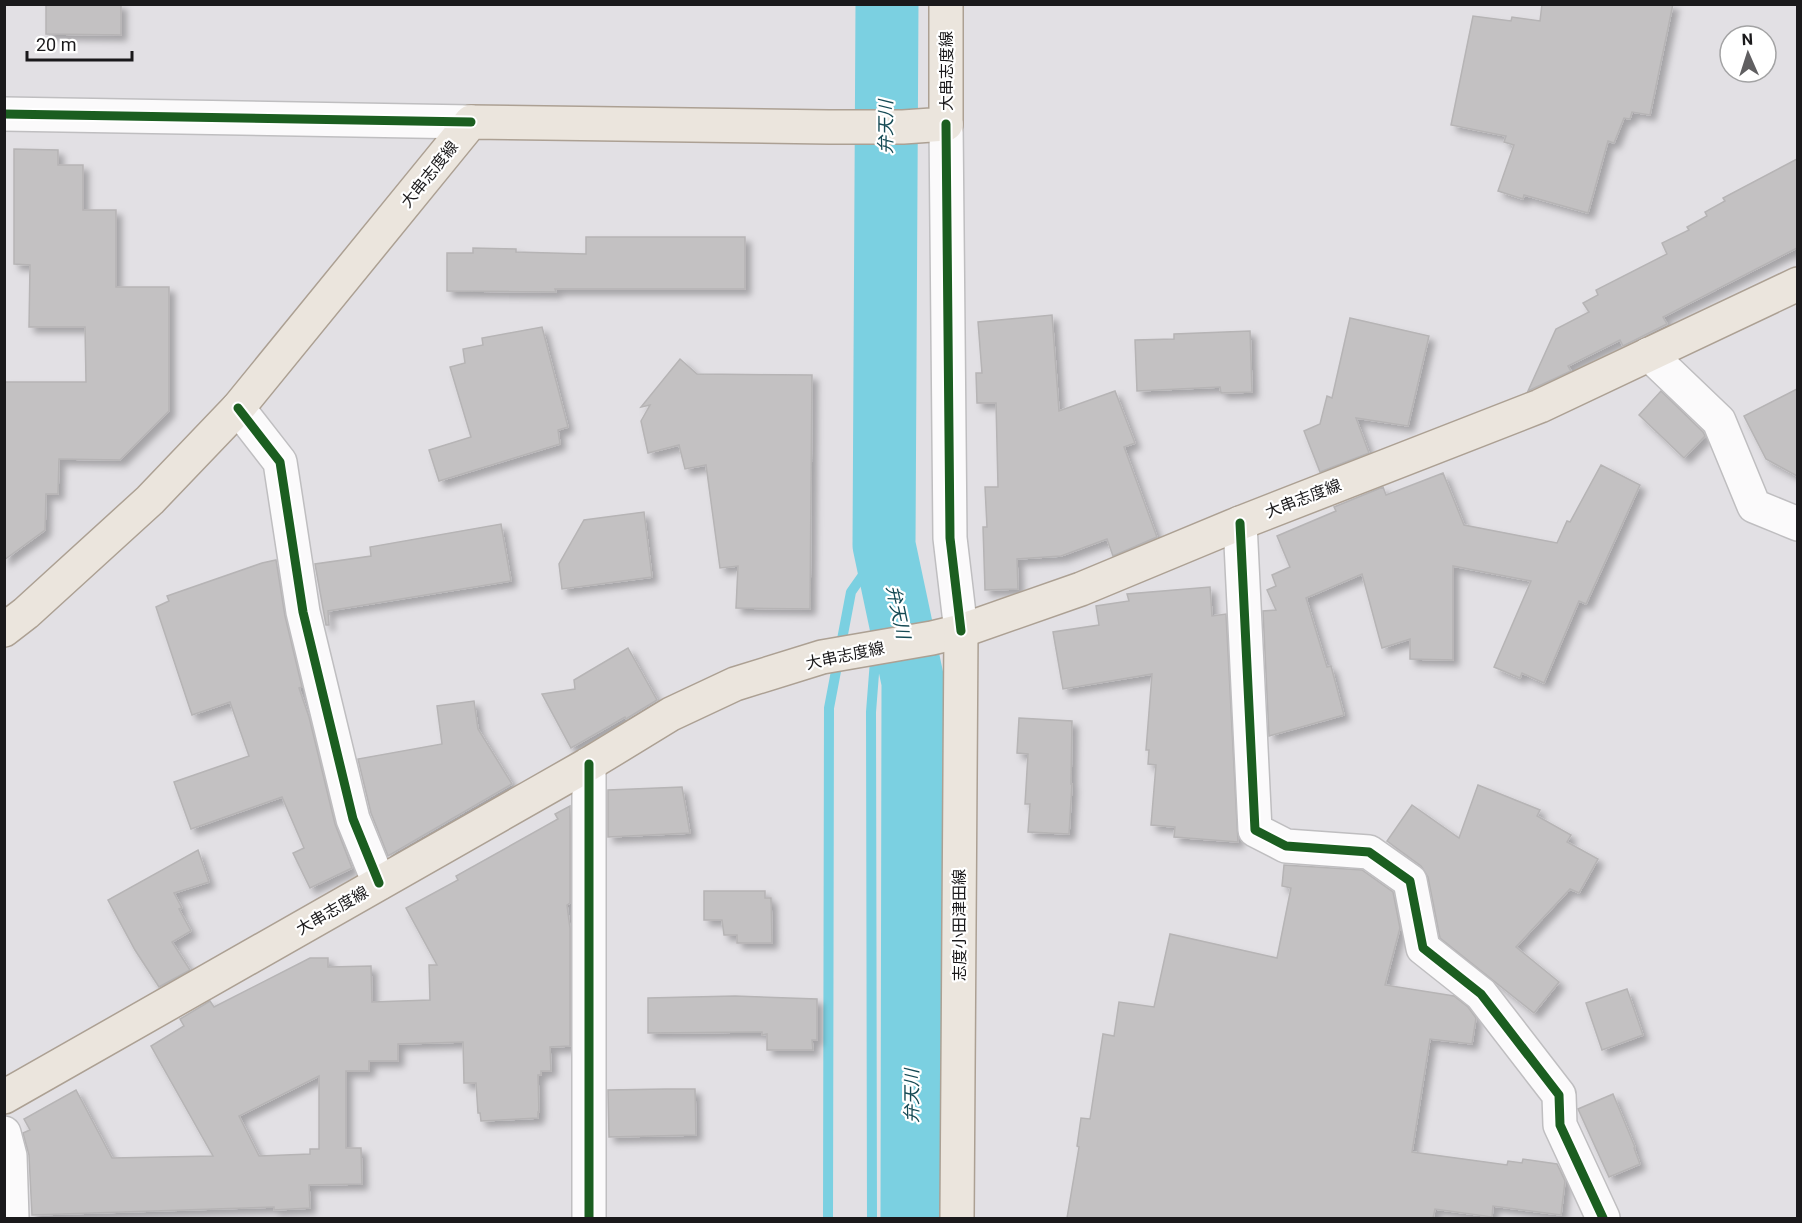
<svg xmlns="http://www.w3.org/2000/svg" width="1802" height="1223" viewBox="0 0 1802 1223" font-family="Roboto,'Noto Sans JP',sans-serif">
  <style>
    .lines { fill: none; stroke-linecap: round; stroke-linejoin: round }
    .stream { stroke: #7bd0e1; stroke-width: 10 }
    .river { stroke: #7bd0e1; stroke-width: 63 }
    .building { fill: #c3c1c2; stroke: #b6b4b5; stroke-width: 1.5; fill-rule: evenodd; filter: url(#shadow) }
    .minor-casing { stroke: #bfbec0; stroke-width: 36 }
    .major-casing { stroke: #aca093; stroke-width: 36 }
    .minor { stroke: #fbfafb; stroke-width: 33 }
    .major { stroke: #ebe5dd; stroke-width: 33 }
    .cycleway-casing { stroke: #fff; stroke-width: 13 }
    .cycleway { stroke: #1b5e20; stroke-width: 9 }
    .labels { text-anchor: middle; stroke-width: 4.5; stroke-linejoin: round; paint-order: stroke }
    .street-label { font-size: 16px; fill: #1a191b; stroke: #fff }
    .water-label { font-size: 18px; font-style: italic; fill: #154a54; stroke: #fff }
  </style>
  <defs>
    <filter id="shadow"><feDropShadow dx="5.5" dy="5.5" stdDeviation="3" flood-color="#0004"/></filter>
  </defs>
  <rect width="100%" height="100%" fill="#e2e0e4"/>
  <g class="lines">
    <g class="stream">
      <polyline points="828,1218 829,708 851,592 884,545"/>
      <polyline points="872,1218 871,712 884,545"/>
    </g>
    <polyline class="river" points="887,4 884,545 913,682 912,1218"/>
  </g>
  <g class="building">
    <polygon points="46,4 121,4 121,35 46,34"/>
    <polygon points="1542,4 1673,4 1650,115 1632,112 1630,119 1624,118 1614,143 1608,141 1588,213 1524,195 1523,199 1498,191 1514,145 1504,142 1506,136 1451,125 1473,16 1511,21 1512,17 1540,21"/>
    <polygon points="14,149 58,150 58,165 83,165 83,210 116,210 116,287 169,287 169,411 120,460 59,459 58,494 46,494 45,530 4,560 4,382 86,382 85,327 29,327 30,265 14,264"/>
    <polygon points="1797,159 1797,248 1663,317 1667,324 1623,346 1620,340 1568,366 1571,371 1528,391 1556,329 1589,312 1583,303 1598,295 1596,290 1667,254 1662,243 1689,230 1687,227 1707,216 1705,212 1725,201 1723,198"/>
    <polygon points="586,237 745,237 745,289 555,289 556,292 447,291 447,253 473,253 473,248 516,249 516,252 586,254"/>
    <polygon points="1052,315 1059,411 1115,391 1135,443 1124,447 1157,537 1113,556 1107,539 1061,556 1017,559 1018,589 985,590 983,527 987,527 985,487 998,487 996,403 977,403 976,373 982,373 978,322"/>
    <polygon points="1350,318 1429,336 1408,426 1356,418 1369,453 1320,472 1304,431 1320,424 1327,396 1332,398"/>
    <polygon points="542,327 568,427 558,430 560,444 439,481 429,450 471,437 450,367 465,363 463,349 483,345 482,338"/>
    <polygon points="1250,331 1252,392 1221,393 1220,387 1137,391 1135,340 1174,339 1174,334"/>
    <polygon points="680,359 697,374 812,375 810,609 736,608 738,566 720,568 706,465 685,469 679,445 648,453 641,421 650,405 641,407"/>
    <polygon points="1797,389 1797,476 1766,459 1744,416"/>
    <polygon points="1661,391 1703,432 1705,436 1684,458 1639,415"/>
    <polygon points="1601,465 1640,485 1586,604 1579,601 1544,683 1522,673 1520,678 1494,667 1531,581 1453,566 1453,660 1410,659 1410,639 1382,648 1362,574 1306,598 1327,667 1331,666 1344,715 1269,736 1263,611 1276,610 1267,590 1276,586 1272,575 1290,567 1277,536 1336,511 1334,507 1383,487 1386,495 1443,473 1464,525 1557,543 1567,521 1570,522"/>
    <polygon points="644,512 652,577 562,589 559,564 584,520"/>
    <polygon points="501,524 511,581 328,611 329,625 326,625 315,564 371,556 370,547"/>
    <polygon points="276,560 285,616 302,687 299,688 309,717 335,824 352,868 310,888 293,853 304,848 282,797 191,829 174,782 249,756 230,702 192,715 156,607 169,601 167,596 262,563"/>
    <polygon points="1210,587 1212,616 1226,614 1238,842 1174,837 1175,827 1151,825 1156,765 1148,764 1149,750 1146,750 1152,674 1063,689 1053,632 1099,625 1096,606 1129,601 1127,594"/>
    <polygon points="628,648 657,700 626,719 625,717 571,748 542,694 575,689 574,680"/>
    <polygon points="474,701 478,729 512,784 388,856 371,813 358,759 442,744 437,706"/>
    <polygon points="1019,718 1072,721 1071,784 1072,784 1069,834 1028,832 1030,804 1025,804 1028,754 1017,753"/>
    <polygon points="1478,785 1540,810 1537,816 1571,835 1567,842 1598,859 1579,893 1570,889 1516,947 1559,982 1534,1013 1440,938 1428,877 1421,866 1387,841 1412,805 1459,838"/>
    <polygon points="682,787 690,833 608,837 608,790"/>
    <path d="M570,806V903L567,905L570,928V1046L550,1047L551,1071H541V1075H538L539,1112H538V1118L481,1121L480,1113H478L476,1083H464L463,1042L398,1044V1061H369V1071H346V1148H361L362,1184L309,1185L310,1208L274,1210V1207L32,1215L29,1155L23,1133L30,1130L24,1119L76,1090L112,1158L213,1156L151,1046L184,1026L180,1019L210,1001L214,1007L310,958H328V967L371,966L372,1002L430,1000L429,965H437L406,908L458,880L456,876L558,819L555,814ZM319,1076V1149H310V1154L259,1156L239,1116Z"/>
    <polygon points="198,850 209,882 174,893 182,908 179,909 191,931 172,942 190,970 159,987 135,950 108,900"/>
    <polygon points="1284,865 1362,870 1393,892 1400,928 1385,985 1454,996 1468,1007 1476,1018 1472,1044 1430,1039 1412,1152 1507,1165 1508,1161 1522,1163 1523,1159 1557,1164 1565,1181 1561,1215 1493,1206 1492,1217 1435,1209 1433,1218 1067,1218 1079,1147 1077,1146 1081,1118 1090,1119 1103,1034 1114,1036 1119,1002 1154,1007 1170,934 1277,958 1291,888 1282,886"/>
    <polygon points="704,891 765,891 765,898 771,898 772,943 737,943 737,935 724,935 722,920 704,920"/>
    <polygon points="1627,989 1643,1035 1602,1050 1586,1003"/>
    <polygon points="735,996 817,999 817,1040 812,1040 813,1050 767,1050 767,1034 762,1035 762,1032 648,1033 648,998"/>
    <polygon points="666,1089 695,1089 696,1135 609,1137 608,1090"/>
    <polygon points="1613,1094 1635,1147 1634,1148 1640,1164 1609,1177 1578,1109"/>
  </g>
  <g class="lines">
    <g class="minor-casing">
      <g id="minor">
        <polyline points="4,114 471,122"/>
        <polyline points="946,124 950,538 961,631"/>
        <polyline points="1649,354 1719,421 1754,506 1798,524"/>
        <polyline points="238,408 280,462 303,612 353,819 379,883"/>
        <polyline points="1240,523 1255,830 1286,846 1369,852 1410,881 1423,948 1481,994 1559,1095 1560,1125 1603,1218"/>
        <polyline points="589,764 589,1218"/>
        <polyline points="4,1133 10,1156 12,1218"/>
      </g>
    </g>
    <g class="major-casing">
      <g id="major">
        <polyline points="4,630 26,613 150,500 238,408 471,122 829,127 903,127 946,124 946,4"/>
        <polyline points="4,1097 589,764 671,714 735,684 822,657 932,638 961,631 1081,589 1240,523 1540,406 1798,284"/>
        <polyline points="957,1218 961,631"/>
      </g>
    </g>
    <use href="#minor" class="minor"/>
    <use href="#major" class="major"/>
    <g class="cycleway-casing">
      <g id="cycleway">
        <polyline points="4,114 471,122"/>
        <polyline points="946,124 950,538 961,631"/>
        <polyline points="238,408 280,462 303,612 353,819 379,883"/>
        <polyline points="1240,523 1255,830 1286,846 1369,852 1410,881 1423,948 1481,994 1559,1095 1560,1125 1603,1218"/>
        <polyline points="589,764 589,1218"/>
      </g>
    </g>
    <use href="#cycleway" class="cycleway"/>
  </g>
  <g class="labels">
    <g class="street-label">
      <text transform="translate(946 71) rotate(-90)" y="6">大串志度線</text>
      <text transform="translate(429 174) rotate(-51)" y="6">大串志度線</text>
      <text transform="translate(1303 498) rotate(-21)" y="6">大串志度線</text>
      <text transform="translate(845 655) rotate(-12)" y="6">大串志度線</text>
      <text transform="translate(332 910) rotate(-30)" y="6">大串志度線</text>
      <text transform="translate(959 925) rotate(-90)" y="6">志度小田津田線</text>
    </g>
    <g class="water-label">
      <text transform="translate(886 127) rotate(-90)" y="6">弁天川</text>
      <text transform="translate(898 612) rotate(78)" y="6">弁天川</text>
      <text transform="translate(912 1096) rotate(-90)" y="6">弁天川</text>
    </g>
  </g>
  <rect width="1802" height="1223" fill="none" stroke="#1a191b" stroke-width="12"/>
  <g transform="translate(1748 54) rotate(357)"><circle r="28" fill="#ffffff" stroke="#a3a3a4" stroke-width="1.5"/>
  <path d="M0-4.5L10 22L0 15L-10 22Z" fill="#605f61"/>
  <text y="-9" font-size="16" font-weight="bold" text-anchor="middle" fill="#1a191b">N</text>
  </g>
  <path d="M27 51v9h105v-9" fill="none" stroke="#1a191b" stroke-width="3"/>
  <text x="36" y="51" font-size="18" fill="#1a191b" stroke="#ffffff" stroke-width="4.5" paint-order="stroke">20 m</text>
</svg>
